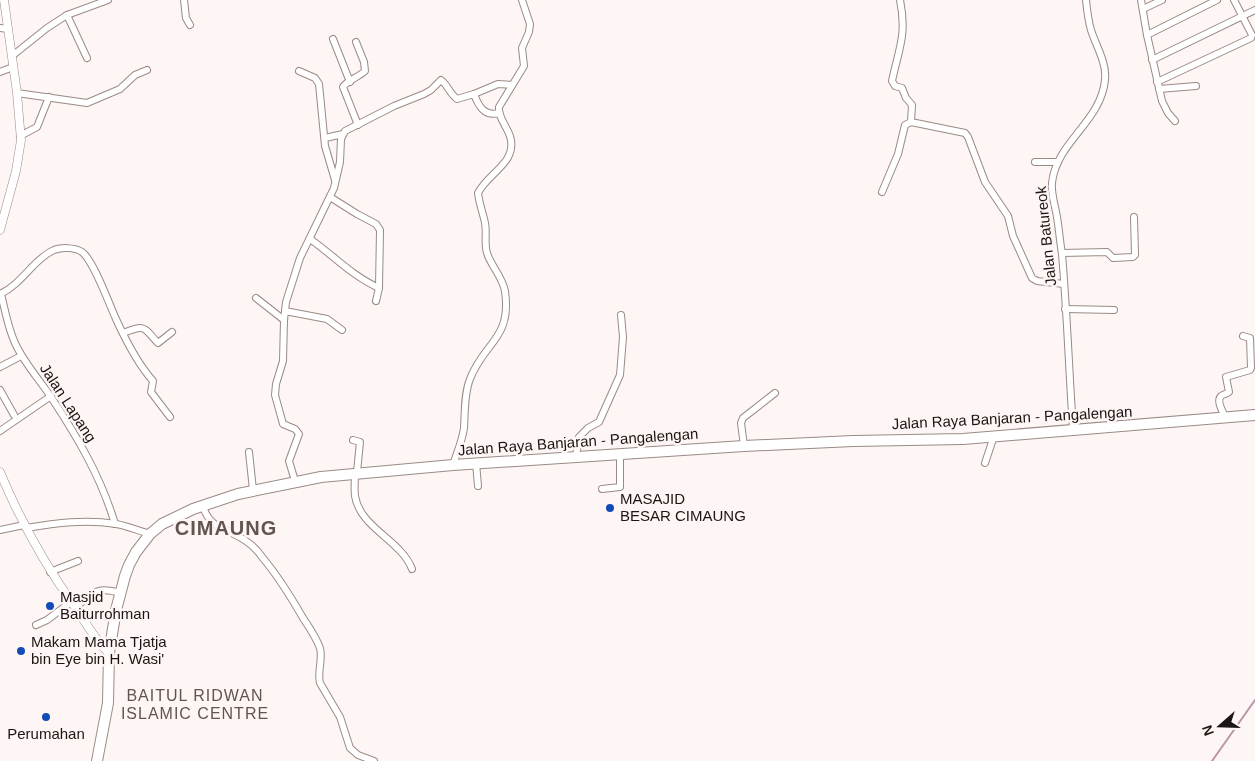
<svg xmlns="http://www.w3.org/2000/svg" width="1255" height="761" viewBox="0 0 1255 761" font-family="Arial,sans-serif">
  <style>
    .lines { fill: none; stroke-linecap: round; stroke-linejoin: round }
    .stream { stroke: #b997a9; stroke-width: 2 }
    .minor-casing { stroke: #9a8a85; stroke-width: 8 }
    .tertiary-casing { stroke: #9a8a85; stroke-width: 9 }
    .primary-casing { stroke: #9a8a85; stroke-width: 12 }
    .minor { stroke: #fff; stroke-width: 6 }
    .tertiary { stroke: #fff; stroke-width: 8 }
    .primary { stroke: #fff; stroke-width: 10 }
    .poi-dot { fill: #134cb7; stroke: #fef6f4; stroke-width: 2 }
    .labels { text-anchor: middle; stroke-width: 5; stroke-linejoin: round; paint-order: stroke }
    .street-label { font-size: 15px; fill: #1b1513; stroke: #fef6f4 }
    .poi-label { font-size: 15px; fill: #1b1513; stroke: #fef6f4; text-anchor: start }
    .neighbourhood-label { font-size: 16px; letter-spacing: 1px; fill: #63544f; stroke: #fef6f4 }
    .district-label { font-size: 20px; font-weight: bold; letter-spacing: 1px; fill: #63544f; stroke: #fef6f4 }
  </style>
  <rect width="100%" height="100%" fill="#fef6f4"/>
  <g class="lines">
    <polyline class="stream" points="1212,761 1255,700"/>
    <g class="minor-casing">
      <g id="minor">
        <polyline points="184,0 186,18 190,25"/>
        <path d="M900,0C907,35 899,48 892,81L895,86L902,88L906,98L912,105L911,122L965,133L968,137L985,182L1008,216L1013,236L1032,278L1037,281L1064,284"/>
        <polyline points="1141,0 1147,35 1162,101 1168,113 1175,121"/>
        <polyline points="1143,9 1162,0"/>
        <polyline points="67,15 87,58"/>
        <polyline points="0,28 8,29"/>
        <polyline points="1147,35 1217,0"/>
        <polyline points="333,39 350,82"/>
        <path d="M356,42L364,62L365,71C359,77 346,81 343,87L358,125"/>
        <polyline points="12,56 47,28 67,15 108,0"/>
        <polyline points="1152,60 1255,10"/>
        <polyline points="299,71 315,78 319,84 325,146 335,180"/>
        <polyline points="0,72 13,67"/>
        <polyline points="1157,82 1251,38 1252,35 1234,0"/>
        <polyline points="1159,89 1196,86"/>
        <polyline points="17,93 87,103 120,89 135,75 147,70"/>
        <polyline points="474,94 498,84 512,85"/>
        <polyline points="20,136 37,127 49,97"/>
        <polyline points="325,138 343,134"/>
        <polyline points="1035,162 1058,162"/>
        <polyline points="882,192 898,154 905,125 911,122"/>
        <polyline points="330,197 357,214 376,224 380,230 379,288 376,301"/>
        <path d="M310,239C333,255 352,276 379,288"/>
        <polyline points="1062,253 1107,252 1113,258 1133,257 1135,255 1134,217"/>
        <path d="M0,294C21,285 33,260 52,251C60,247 75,247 82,252C94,261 109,304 116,319C126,341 137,363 153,381L151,392L170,417"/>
        <path d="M1,294C5,310 8,328 15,343C24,363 39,379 51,397C78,438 101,477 115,524"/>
        <polyline points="256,298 284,320"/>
        <polyline points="1065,309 1114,310"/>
        <polyline points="285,311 327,319 342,330"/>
        <path d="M123,333C146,324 143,327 158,343L172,332"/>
        <polyline points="0,367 21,356"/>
        <polyline points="0,390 14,415"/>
        <path d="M1225,417C1223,412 1216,401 1221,396C1223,394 1227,394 1229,392L1226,377L1250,370L1251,368L1250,338L1243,336"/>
        <path d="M1073,429C1069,371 1067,312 1062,254C1060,242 1059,229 1057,217C1055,205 1051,194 1052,183C1056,142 1101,122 1105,80C1107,63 1096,46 1091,30C1088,20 1087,10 1086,0"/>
        <polyline points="0,431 51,396"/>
        <polyline points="353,440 360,442 357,472"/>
        <polyline points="744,446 741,423 743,418 775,393"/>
        <polyline points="249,452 253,490"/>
        <polyline points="576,456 579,437 588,428 599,422 620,375 623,337 621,315"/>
        <polyline points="476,463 478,486"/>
        <polyline points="985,463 994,436"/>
        <path d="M453,465C457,452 462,442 464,428C465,413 464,394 470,379C484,342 512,339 505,291C502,276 491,266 487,253C484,243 487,232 485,223C483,213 479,203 478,193C487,174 515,164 511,140C509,128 498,119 499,107L524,66L522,48L529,32L530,24L522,0"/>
        <path d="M355,473C355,480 354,489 355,496C360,528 401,540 412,569"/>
        <path d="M295,481L289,461L299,434L295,429L283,424L275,395L276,384L283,361L284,320L286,302L300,258L334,188L340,162L341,139L345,131L394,106L424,94L431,90L441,80C447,84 450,94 457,99L474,94C478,105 484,117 499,113"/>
        <polyline points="602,489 620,487 620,454"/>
        <path d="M203,506C209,529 229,529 246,541C252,545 258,551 262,557C278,576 291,597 303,618C309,627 316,637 320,648C323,660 317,672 320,683L340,717L350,748L358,755L374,761"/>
        <path d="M26,528C56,523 86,519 116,524C128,526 139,531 150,534"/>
        <polyline points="0,530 24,525"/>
        <polyline points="50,572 78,561"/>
        <path d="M75,608C93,593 96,586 120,593"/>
        <polyline points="36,625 47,620 71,602"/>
      </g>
    </g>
    <g class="tertiary-casing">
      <g id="tertiary">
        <polyline points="0,230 16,171 21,140 17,93 4,0"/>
        <path d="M0,472C20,520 45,565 75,607C86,623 95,640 109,653"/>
      </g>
    </g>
    <g class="primary-casing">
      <polyline id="primary" points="97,761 108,703 109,653 116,610 125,576 129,565 136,552 150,534 162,524 193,509 238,494 321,477 453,465 744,446 853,441 963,439 1255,415"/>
    </g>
    <use href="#minor" class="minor"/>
    <use href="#tertiary" class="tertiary"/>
    <use href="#primary" class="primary"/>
  </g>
  <g class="poi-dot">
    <circle cx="610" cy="508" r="5"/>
    <circle cx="50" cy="606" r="5"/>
    <circle cx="21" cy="651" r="5"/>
    <circle cx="46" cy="717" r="5"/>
  </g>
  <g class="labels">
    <g class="street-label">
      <text transform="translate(1046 236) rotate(-96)" y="5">Jalan Batureok</text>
      <text transform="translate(68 403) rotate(57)" y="5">Jalan Lapang</text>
      <text transform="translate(1012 418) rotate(-3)" y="5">Jalan Raya Banjaran - Pangalengan</text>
      <text transform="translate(578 442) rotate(-4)" y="5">Jalan Raya Banjaran - Pangalengan</text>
    </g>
    <g class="poi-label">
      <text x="620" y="504">MASAJID<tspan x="620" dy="17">BESAR CIMAUNG</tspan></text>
      <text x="60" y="602">Masjid<tspan x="60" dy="17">Baiturrohman</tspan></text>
      <text x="31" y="647">Makam Mama Tjatja<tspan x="31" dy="17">bin Eye bin H. Wasi'</tspan></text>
      <text x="46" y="739" text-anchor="middle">Perumahan</text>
    </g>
    <g class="neighbourhood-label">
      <text x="195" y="701">BAITUL RIDWAN<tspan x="195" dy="18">ISLAMIC CENTRE</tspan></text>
    </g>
    <g class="district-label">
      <text x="226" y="535">CIMAUNG</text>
    </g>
  </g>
  <g transform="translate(1220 726) rotate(250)" stroke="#fef6f4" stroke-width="4" paint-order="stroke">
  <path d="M0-4L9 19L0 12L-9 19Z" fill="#1b1513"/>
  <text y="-8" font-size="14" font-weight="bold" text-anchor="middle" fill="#1b1513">N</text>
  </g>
</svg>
